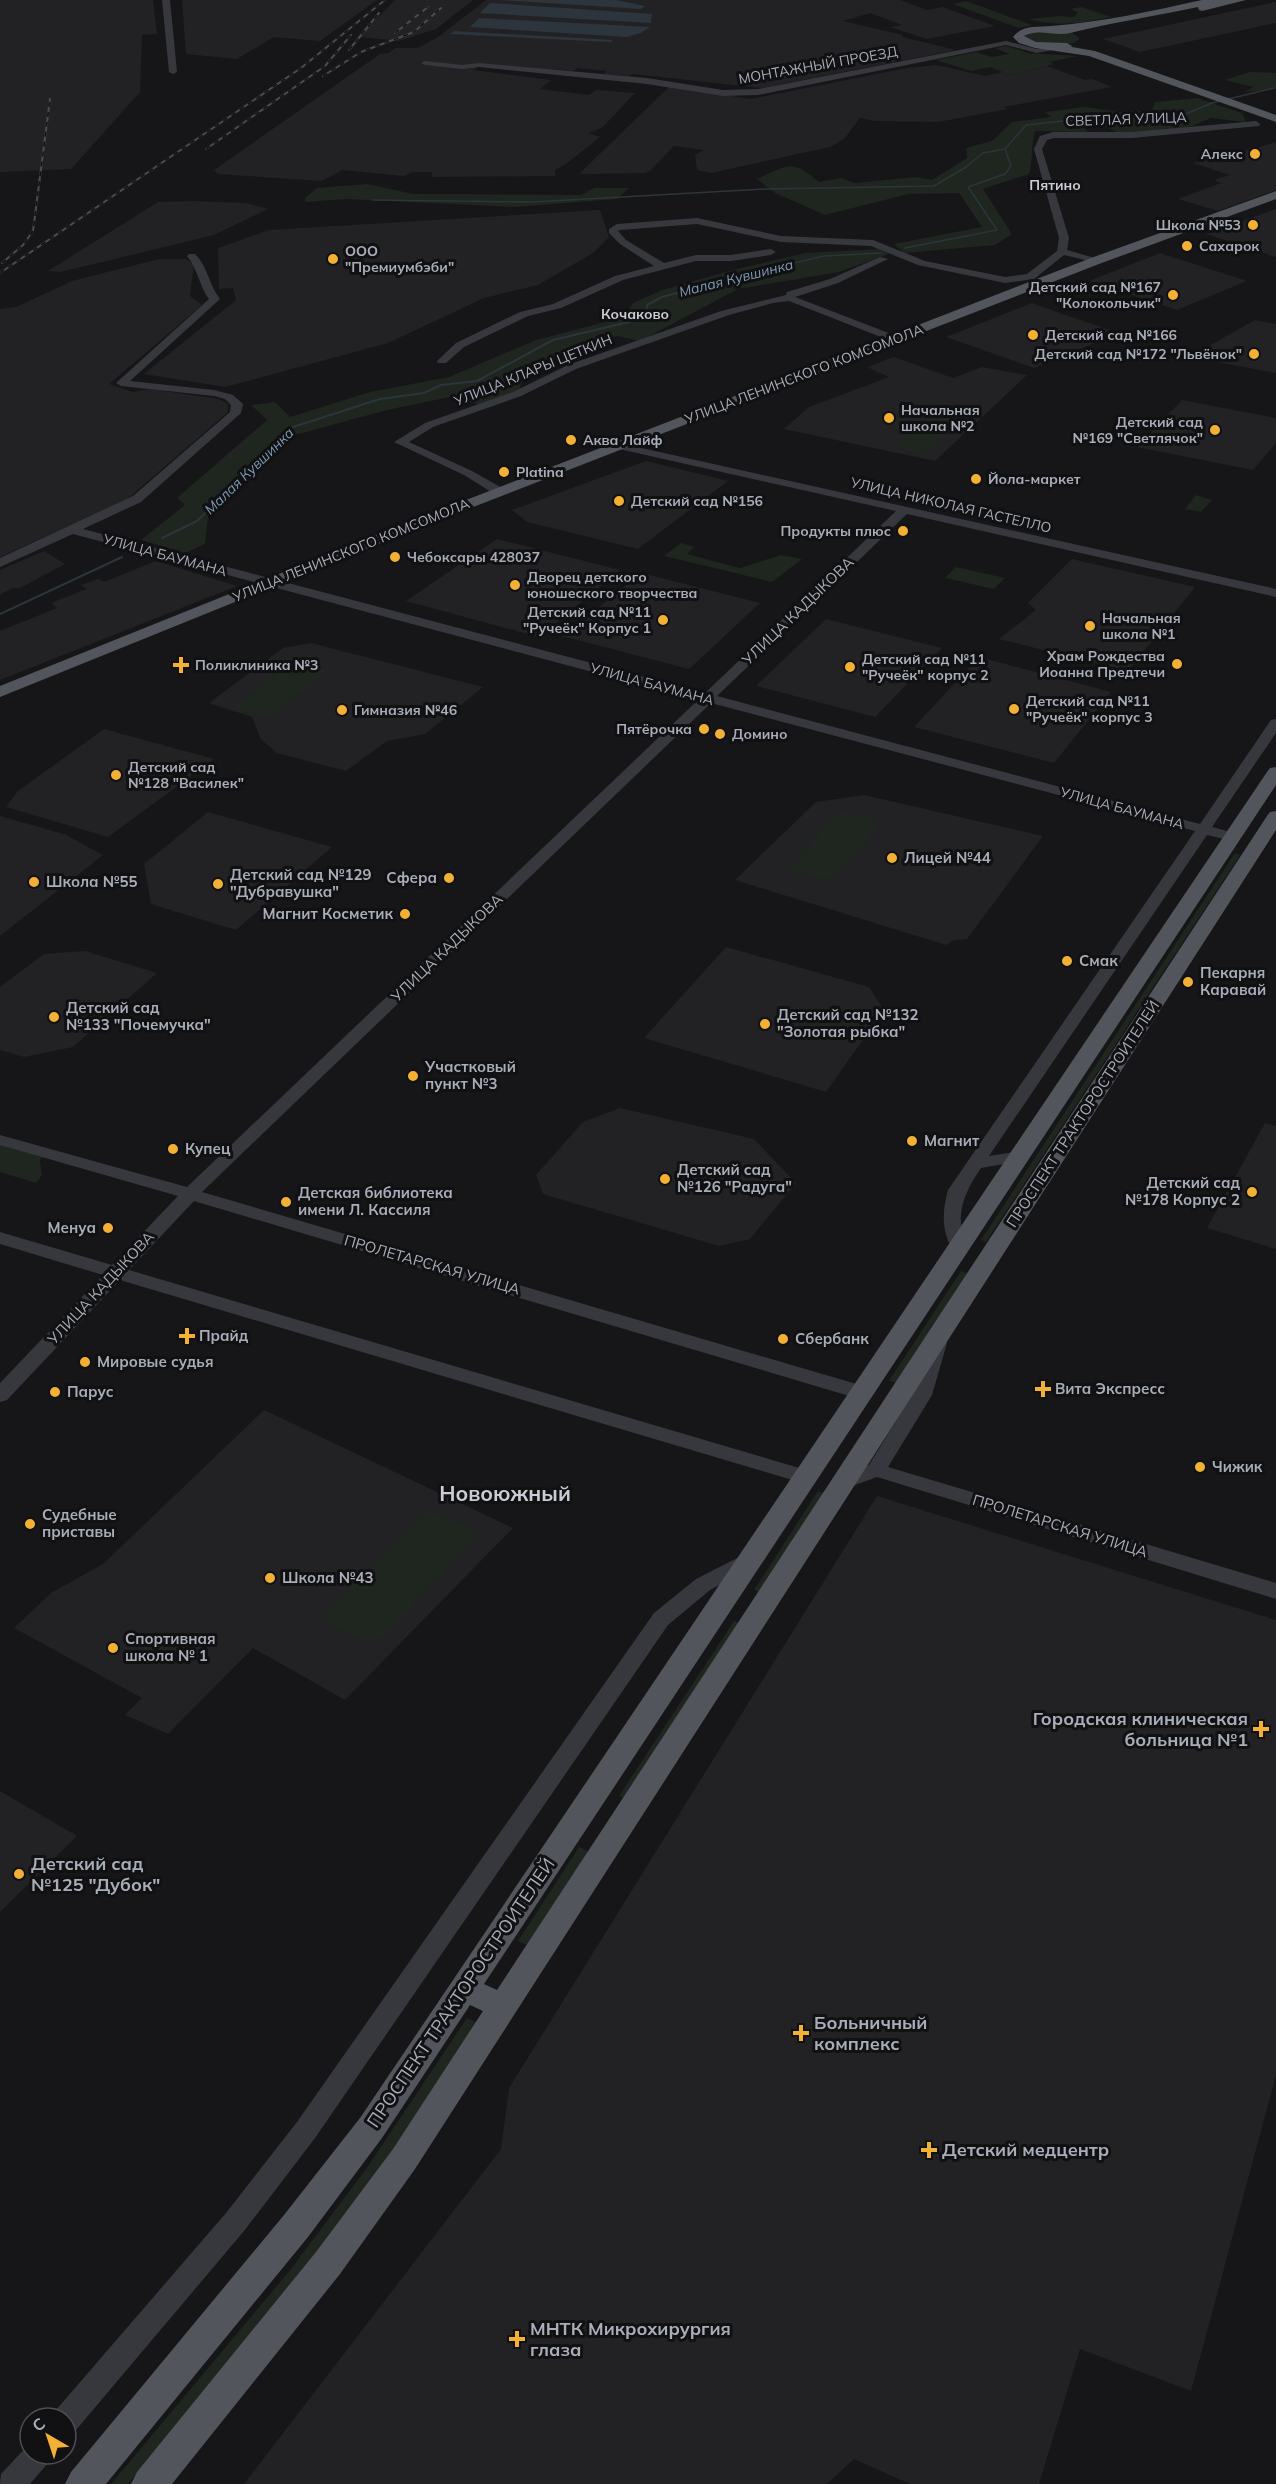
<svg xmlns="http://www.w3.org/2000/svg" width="1276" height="2484" viewBox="0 0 1276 2484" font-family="Mulish,sans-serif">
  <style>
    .built { fill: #222225 }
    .green { fill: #1e261f }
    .water { fill: #2c353c }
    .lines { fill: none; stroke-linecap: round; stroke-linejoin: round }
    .stream-far1 { stroke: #2c353c; stroke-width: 1.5 }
    .stream { stroke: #2c353c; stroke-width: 2 }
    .minor { fill: #37383d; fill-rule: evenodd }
    .major { fill: #53555c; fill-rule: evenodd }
    .rail-casing { stroke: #4a4c52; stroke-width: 2 }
    .rail { stroke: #111113; stroke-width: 1.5; stroke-dasharray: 5; stroke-linecap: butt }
    .poi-dot { fill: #f2b134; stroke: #111113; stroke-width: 2 }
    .labels { text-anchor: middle; stroke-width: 6; stroke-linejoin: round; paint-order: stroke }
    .far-street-label { font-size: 14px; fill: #a8adb8; stroke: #111113 }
    .far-poi-label { font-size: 14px; font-weight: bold; fill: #a8adb8; stroke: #111113; text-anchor: start }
    .far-neighbourhood-label { font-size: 14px; font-weight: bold; fill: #c9ccd4; stroke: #111113 }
    .far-water-label { font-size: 14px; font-style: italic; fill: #7f9bb3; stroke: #111113 }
    .street-label { font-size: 15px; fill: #a8adb8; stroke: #111113 }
    .poi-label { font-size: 15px; font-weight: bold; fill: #a8adb8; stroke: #111113; text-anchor: start }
    .near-poi-label { font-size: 18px; font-weight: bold; fill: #a8adb8; stroke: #111113; text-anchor: start }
    .near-street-label { font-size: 18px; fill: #a8adb8; stroke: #111113 }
    .district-label { font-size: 21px; font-weight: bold; fill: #c9ccd4; stroke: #111113 }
  </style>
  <rect width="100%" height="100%" fill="#161618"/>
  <g class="built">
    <polygon points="0,0 153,0 157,34 142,35 140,92 71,169 0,172"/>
    <polygon points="182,0 377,0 320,41 274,37 237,59 186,54"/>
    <polygon points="395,0 473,0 436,29 399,41 359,37"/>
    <polygon points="486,0 900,0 927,10 943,7 995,26 927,39 890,27 902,25 870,13 843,21 903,35 902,37 956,50 762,88 632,74 629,76 604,74 606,71 577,68 574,71 482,64 474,70 551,80 540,89 589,95 596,90 635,93 603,127 589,133 600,137 566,164 555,170 555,176 432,177 432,172 412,172 404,176 342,170 322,181 218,174 214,170 380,54 389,53 395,48 418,48 438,37"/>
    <polygon points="1276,2 1276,23 1140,52 1103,39"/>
    <polygon points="937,65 985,76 1003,72 1010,75 1047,66 1085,80 1092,79 1112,87 1004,107 1008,109 938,122 875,121 860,118 844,139 830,147 711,173 697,170 695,155 704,150 674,146 650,171 645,173 579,174 670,86 750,99 907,68"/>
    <polygon points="1276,142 1276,190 1218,211 1178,199 1221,183 1214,180 1230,175 1193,163 1234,150 1250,150"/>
    <polygon points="193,201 246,203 268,209 214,235 61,272 48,271 158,202"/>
    <polygon points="1276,209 1276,257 1206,234"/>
    <polygon points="600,210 609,237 593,253 538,285 484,298 388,343 225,387 144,374 236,300 233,288 219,289 218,248 269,230"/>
    <polygon points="1160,253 1247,281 1177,310 1089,281"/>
    <polygon points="159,259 186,259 194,264 190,296 202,305 109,384 133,392 150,389 219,399 228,404 228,412 126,500 0,557 0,309 16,307 72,281"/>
    <polygon points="1032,303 1057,312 1119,333 1034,368 946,337"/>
    <polygon points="1255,320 1276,324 1276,373 1195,358 1205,348"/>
    <polygon points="894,357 953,378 982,367 1027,375 935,461 784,429 809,407 889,377 867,367"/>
    <polygon points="1182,400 1276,418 1276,443 1253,470 1137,447"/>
    <polygon points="646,461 728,481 638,549 527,522 512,510"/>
    <polygon points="497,539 620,570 539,637 406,601"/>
    <polygon points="44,551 65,564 20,588 12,588 0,595 0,570"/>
    <polygon points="1072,559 1195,587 1128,671 999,639 1036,610 1028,603"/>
    <polygon points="156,561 237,586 0,680 0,631 57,608 51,603 87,589 81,585 98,579 104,582"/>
    <polygon points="642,573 760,603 689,669 562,636"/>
    <polygon points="826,619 942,648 875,717 756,686"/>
    <polygon points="311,643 483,687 425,734 387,741 346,771 277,753 261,739 252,717 209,703 283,648"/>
    <polygon points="979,657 1111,692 1054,763 914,727"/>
    <polygon points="104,729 214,759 108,837 6,807 18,791"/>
    <polygon points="864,795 1043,836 967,939 954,940 946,945 735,880 816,802"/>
    <polygon points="208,812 332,847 236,930 151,904 144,864"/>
    <polygon points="0,816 64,834 103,855 0,936"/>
    <polygon points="726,947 869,987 884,1010 826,1092 644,1038"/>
    <polygon points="85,951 157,973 73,1047 24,1057 0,1050 0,987 44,954"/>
    <polygon points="620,1108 754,1139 796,1183 750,1239 719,1246 543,1194 536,1175 583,1122"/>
    <polygon points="1265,1123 1276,1126 1276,1249 1207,1228"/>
    <polygon points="264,1410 513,1528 345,1700 253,1648 168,1734 125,1715 142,1698 14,1628 51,1593 103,1564"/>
    <polygon points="877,1496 1276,1620 1276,2075 1191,2391 1080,2349 1039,2484 910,2484 854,2459 827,2484 244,2484 501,2149 509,2088"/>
    <polygon points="0,1791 77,1836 0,1912"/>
  </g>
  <g class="green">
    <polygon points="966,1 1032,25 1019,28 953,4"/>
    <path d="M1081,7L1111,17C1083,23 1056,27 1028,19L1058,16L1074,17L1078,12L1070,9Z"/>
    <path d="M1070,32L1079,37V40C1062,50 1041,44 1024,38L1028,33Z"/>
    <polygon points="1007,46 1028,53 1078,56 1049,62 1054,64 1010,75 990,67 971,71 936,60 976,52 992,57 1009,54 995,48"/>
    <polygon points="1249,72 1276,73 1276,89 1244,92 1253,87 1225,80"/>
    <path d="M1197,98L1242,113L1246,122L1211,118L1179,131L1119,133L1096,122L1083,121L1087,132L1035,131C1031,146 1033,159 1029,174L983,189L1012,234L995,245L904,253L894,244L982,227L959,193L909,194L825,215L775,193L757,179C789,165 791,158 819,182L841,178L855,183L917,177L932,180L967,158L966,148L992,141L1012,122L1051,117L1045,112L1085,107L1119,112L1152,110L1155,102Z"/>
    <polygon points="368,184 413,194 581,195 594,188 629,188 617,199 514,207 346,199 305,202 305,198 317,188"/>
    <polygon points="879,249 889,254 839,272 738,289 640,341 617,336 528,367 519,390 480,405 450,397 387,410 295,435 208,517 205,544 185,553 141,540 185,505 177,498 267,420 251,405 275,402 290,417 370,392 449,377 536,340 624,317 633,303 662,290 729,271 805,253"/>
    <path d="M945,413L958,417L960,422C943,438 922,465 897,445L927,416Z"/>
    <polygon points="1196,495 1212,500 1201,512 1185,509"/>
    <polygon points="681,543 694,547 687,554 740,568 781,555 802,559 772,582 664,556"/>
    <polygon points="956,567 1005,578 994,589 945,578"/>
    <polygon points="294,662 324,668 328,671 272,715 260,717 236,709 236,705"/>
    <path d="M839,813C850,812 875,816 879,825L832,878L823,879L793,870L792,865Z"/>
    <polygon points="1235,853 1240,855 986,1242 981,1240"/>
    <polygon points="0,1140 44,1153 40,1161 42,1175 36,1183 0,1172"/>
    <polygon points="961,1271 968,1273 898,1383 889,1381"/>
    <polygon points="818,1491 827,1494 762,1593 754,1590"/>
    <path d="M433,1512L471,1529L475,1532L474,1541L381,1637C363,1646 345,1630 330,1622L326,1618L328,1609L422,1515Z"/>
    <polygon points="734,1621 741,1624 628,1799 619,1796"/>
    <polygon points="579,1847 590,1852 530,1946 518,1941"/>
    <polygon points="467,2018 478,2023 376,2176 301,2276 128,2484 111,2484 291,2269 366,2169"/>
  </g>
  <g class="water">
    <polygon points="500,0 616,0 645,6 641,9"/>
    <polygon points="490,3 652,14 651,23 480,13"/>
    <polygon points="479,18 650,27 641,33 627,37 470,27"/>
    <polygon points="454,31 613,40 611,42 450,34"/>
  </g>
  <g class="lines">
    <g class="stream-far1">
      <polyline points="372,200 533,202 766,189 934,186 966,167 983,153 1005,149"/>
      <polyline points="905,248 997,230 968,187 1005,174 1011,166 1005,149 1026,125 1110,116 1139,117 1164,123 1212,103 1274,88"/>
      <polyline points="736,277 824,256 881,253"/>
    </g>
    <g class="stream">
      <polyline points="162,538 197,521 293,427 380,399 424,393 441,385 477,381 553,340 646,318 647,305 662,297 741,276"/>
      <polyline points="0,614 122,557"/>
    </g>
    <g class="minor">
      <polygon points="162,0 170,0 177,72 173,74 169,72"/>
      <polygon points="1006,41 1037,49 1069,44 1073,46 1037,53 1006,45 758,95 723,96 647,84 479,67 462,69 425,65 421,63 425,61 462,65 479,63 647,78 723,90 758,89"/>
      <polygon points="1256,121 1260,124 1259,126 1132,138 1054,138 1047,140 1042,149 1069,238 1067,250 1098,259 1098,263 1064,255 1034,279 1005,283 918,265 871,246 781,242 697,224 620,230 618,231 626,240 664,263 696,255 731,255 771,249 776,252 771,255 731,261 696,261 623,280 561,308 528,316 464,347 446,363 438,363 437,361 456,343 520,312 553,304 615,276 654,266 620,244 609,233 609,229 617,224 697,218 781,236 873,240 925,261 1005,277 1027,274 1057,251 1059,238 1034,149 1040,136 1053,132 1132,132"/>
      <path d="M189,254H195C208,267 209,285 220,299L130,381L214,390L233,395L243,404L241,413L141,502L83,529L705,693L896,511L619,449L615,448V444L619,443L1276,589V597L907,514L717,696L1200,824L1271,720L1276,719V733L1212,827L1238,834L1240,837L1233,841L1207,835L989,1156L1021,1151L1027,1152L1030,1156L1027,1160L981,1168C964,1193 952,1218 969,1248L966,1252H954C941,1232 942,1212 948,1190L1195,831L711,703L202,1192L870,1388L873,1393L870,1398L863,1400L856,1398L194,1201L129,1270L813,1472L816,1477L813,1482L806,1484L120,1280L7,1400L0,1402V1383L103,1275L0,1244V1232L112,1265L178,1196L0,1145V1135L187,1187L698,700L73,534L0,567V558L133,496L230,412L231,405L225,399L214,396L121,386L116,383L209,299C199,286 198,269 187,256Z"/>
      <polygon points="880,257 888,259 838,283 795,297 899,337 899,341 891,341 789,301 773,303 729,315 576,369 521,396 433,427 409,442 472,471 504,489 504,495 496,495 464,475 394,442 425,423 513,392 568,365 721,311 786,295 787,292 830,279"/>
      <polygon points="938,1337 945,1339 947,1343 932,1395 888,1467 1276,1583 1276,1599 877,1477 844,1489 837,1487 834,1482 837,1477 869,1465 912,1395 929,1343 931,1339"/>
      <polygon points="751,1551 758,1554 761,1559 758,1564 710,1590 668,1625 315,2138 244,2231 76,2430 66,2434 66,2418 53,2418 56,2410 226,2213 297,2122 654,1613 696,1579"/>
      <polygon points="30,2443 30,2454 51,2454 47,2464 30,2484 0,2484 1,2474"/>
    </g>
    <g class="major">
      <path d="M1202,0H1246L1202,11L1199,10L1198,7C1156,16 1109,23 1070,33C1054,37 1039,28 1024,36L1036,42L1067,43L1072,47L1095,51L1276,115V122L1089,56L1035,48L1019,43L1013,37C1022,25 1037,27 1051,26C1102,22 1152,11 1202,0Z"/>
      <polygon points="1276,191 1276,199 1099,264 396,537 0,697 0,686 386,531 1091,258"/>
      <polygon points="1276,767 1276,785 484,1984 497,1990 1267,816 1270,812 1276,811 1276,830 415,2169 340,2274 172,2484 131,2484 137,2472 316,2252 393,2149 483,2011 470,2005 382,2138 308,2237 106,2484 65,2484 71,2472 284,2215 360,2118 1267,772 1270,768"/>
    </g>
    <g class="rail-casing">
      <g id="rail">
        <polyline points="395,33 428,7"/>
        <polyline points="349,50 379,13"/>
        <polyline points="323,76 361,52 414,32 441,8"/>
        <polyline points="206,149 325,66 351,35"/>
        <polyline points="2,263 23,245 33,231 50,99"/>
        <polyline points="0,273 301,68 385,0"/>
      </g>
    </g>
    <use href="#rail" class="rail"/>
  </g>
  <g class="poi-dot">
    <circle cx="1255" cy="154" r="6"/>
    <circle cx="1253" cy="225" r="6"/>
    <circle cx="1187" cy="246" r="6"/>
    <circle cx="333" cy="259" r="6"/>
    <circle cx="1173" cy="295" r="6"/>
    <circle cx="1033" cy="335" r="6"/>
    <circle cx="1254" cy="354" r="6"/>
    <circle cx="889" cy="418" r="6"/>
    <circle cx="1215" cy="430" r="6"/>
    <circle cx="571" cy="440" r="6"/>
    <circle cx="504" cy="472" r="6"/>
    <circle cx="976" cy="479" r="6"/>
    <circle cx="619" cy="501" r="6"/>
    <circle cx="903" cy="531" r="6"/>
    <circle cx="395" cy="557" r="6"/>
    <circle cx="515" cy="585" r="6"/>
    <circle cx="663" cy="620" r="6"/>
    <circle cx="1090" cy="626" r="6"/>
    <circle cx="1177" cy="664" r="6"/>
    <path d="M178 656h6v6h6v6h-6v6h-6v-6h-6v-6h6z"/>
    <circle cx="850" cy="667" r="6"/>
    <circle cx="1014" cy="709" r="6"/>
    <circle cx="342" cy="710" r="6"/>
    <circle cx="704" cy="729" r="6"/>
    <circle cx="720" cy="734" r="6"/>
    <circle cx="116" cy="775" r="6"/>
    <circle cx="892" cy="858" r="6"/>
    <circle cx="449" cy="878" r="6"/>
    <circle cx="34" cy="882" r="6"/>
    <circle cx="218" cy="884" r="6"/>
    <circle cx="405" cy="914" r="6"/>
    <circle cx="1067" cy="961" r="6"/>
    <circle cx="1188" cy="982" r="6"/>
    <circle cx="54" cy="1017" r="6"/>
    <circle cx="765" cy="1024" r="6"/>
    <circle cx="413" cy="1076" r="6"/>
    <circle cx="912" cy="1141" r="6"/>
    <circle cx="173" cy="1149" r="6"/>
    <circle cx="665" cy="1179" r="6"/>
    <circle cx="1252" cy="1192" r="6"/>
    <circle cx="286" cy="1202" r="6"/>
    <circle cx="108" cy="1228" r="6"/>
    <path d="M184 1327h6v6h6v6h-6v6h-6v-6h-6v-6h6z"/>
    <circle cx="783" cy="1339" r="6"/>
    <circle cx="85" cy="1362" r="6"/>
    <path d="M1040 1380h6v6h6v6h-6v6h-6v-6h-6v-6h6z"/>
    <circle cx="55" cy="1392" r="6"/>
    <circle cx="1200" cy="1467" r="6"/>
    <circle cx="30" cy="1524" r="6"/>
    <circle cx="270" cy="1578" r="6"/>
    <circle cx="113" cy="1648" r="6"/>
    <path d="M1258 1720h6v6h6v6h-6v6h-6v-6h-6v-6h6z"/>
    <circle cx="19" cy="1874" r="6"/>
    <path d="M798 2024h6v6h6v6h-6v6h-6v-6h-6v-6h6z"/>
    <path d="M926 2141h6v6h6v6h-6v6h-6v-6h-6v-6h6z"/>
    <path d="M514 2330h6v6h6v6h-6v6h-6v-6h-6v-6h6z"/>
  </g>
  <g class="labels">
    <g class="far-street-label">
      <text transform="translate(818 65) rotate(-10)" y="5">МОНТАЖНЫЙ ПРОЕЗД</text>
      <text transform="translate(1126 119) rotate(-2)" y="5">СВЕТЛАЯ УЛИЦА</text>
      <text transform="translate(533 370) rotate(-22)" y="5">УЛИЦА КЛАРЫ ЦЕТКИН</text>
      <text transform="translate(804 374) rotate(-21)" y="5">УЛИЦА ЛЕНИНСКОГО КОМСОМОЛА</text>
      <text transform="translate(951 505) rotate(13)" y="5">УЛИЦА НИКОЛАЯ ГАСТЕЛЛО</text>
      <text transform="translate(351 550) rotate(-22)" y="5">УЛИЦА ЛЕНИНСКОГО КОМСОМОЛА</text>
      <text transform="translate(165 555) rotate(15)" y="5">УЛИЦА БАУМАНА</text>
      <text transform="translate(652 684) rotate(15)" y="5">УЛИЦА БАУМАНА</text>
      <text transform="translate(1122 808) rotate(15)" y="5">УЛИЦА БАУМАНА</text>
    </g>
    <g class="far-poi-label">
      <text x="1243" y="159" text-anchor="end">Алекс</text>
      <text x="1241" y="230" text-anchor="end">Школа №53</text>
      <text x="1199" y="251">Сахарок</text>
      <text x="345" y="256">ООО<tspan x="345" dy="16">"Премиумбэби"</tspan></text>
      <text x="1161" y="292" text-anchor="end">Детский сад №167<tspan x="1161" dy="16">"Колокольчик"</tspan></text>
      <text x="1045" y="340">Детский сад №166</text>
      <text x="1242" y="359" text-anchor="end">Детский сад №172 "Львёнок"</text>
      <text x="901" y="415">Начальная<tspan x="901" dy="16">школа №2</tspan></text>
      <text x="1203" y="427" text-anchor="end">Детский сад<tspan x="1203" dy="16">№169 "Светлячок"</tspan></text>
      <text x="583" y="445">Аква Лайф</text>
      <text x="516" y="477">Platina</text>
      <text x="988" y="484">Йола-маркет</text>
      <text x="631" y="506">Детский сад №156</text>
      <text x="891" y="536" text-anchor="end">Продукты плюс</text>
      <text x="407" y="562">Чебоксары 428037</text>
      <text x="527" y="582">Дворец детского<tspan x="527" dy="16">юношеского творчества</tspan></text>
      <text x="651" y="617" text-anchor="end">Детский сад №11<tspan x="651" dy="16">"Ручеёк" Корпус 1</tspan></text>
      <text x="1102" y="623">Начальная<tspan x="1102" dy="16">школа №1</tspan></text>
      <text x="1165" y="661" text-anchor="end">Храм Рождества<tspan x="1165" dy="16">Иоанна Предтечи</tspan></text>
      <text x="862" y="664">Детский сад №11<tspan x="862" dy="16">"Ручеёк" корпус 2</tspan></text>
      <text x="195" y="670">Поликлиника №3</text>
      <text x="1026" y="706">Детский сад №11<tspan x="1026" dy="16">"Ручеёк" корпус 3</tspan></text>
      <text x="354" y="715">Гимназия №46</text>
      <text x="692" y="734" text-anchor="end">Пятёрочка</text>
      <text x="732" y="739">Домино</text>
      <text x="128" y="772">Детский сад<tspan x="128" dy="16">№128 "Василек"</tspan></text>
    </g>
    <g class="far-neighbourhood-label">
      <text x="1055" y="190">Пятино</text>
      <text x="635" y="319">Кочаково</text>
    </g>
    <g class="far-water-label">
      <text transform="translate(736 278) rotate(-14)" y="5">Малая Кувшинка</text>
      <text transform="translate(249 471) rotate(-44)" y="5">Малая Кувшинка</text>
    </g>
    <g class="street-label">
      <text transform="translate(798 611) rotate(-44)" y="5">УЛИЦА КАДЫКОВА</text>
      <text transform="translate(447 948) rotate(-44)" y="5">УЛИЦА КАДЫКОВА</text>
      <text transform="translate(1083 1114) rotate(-57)" y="5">ПРОСПЕКТ ТРАКТОРОСТРОИТЕЛЕЙ</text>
      <text transform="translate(432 1265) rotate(16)" y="5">ПРОЛЕТАРСКАЯ УЛИЦА</text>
      <text transform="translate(101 1288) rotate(-47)" y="5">УЛИЦА КАДЫКОВА</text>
      <text transform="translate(1060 1526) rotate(17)" y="5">ПРОЛЕТАРСКАЯ УЛИЦА</text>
    </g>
    <g class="poi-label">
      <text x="904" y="863">Лицей №44</text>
      <text x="230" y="880">Детский сад №129<tspan x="230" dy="17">"Дубравушка"</tspan></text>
      <text x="437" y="883" text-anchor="end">Сфера</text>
      <text x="46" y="887">Школа №55</text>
      <text x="393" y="919" text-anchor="end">Магнит Косметик</text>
      <text x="1079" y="966">Смак</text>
      <text x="1200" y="978">Пекарня<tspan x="1200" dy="17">Каравай</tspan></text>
      <text x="66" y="1013">Детский сад<tspan x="66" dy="17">№133 "Почемучка"</tspan></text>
      <text x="777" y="1020">Детский сад №132<tspan x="777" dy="17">"Золотая рыбка"</tspan></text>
      <text x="425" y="1072">Участковый<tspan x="425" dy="17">пункт №3</tspan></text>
      <text x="924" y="1146">Магнит</text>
      <text x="185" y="1154">Купец</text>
      <text x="677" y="1175">Детский сад<tspan x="677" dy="17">№126 "Радуга"</tspan></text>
      <text x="1240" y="1188" text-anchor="end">Детский сад<tspan x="1240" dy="17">№178 Корпус 2</tspan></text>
      <text x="298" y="1198">Детская библиотека<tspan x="298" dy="17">имени Л. Кассиля</tspan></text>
      <text x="96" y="1233" text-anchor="end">Менуа</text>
      <text x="199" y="1341">Прайд</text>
      <text x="795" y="1344">Сбербанк</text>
      <text x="97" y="1367">Мировые судья</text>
      <text x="1055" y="1394">Вита Экспресс</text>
      <text x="67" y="1397">Парус</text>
      <text x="1212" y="1472">Чижик</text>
      <text x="42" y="1520">Судебные<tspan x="42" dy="17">приставы</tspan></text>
      <text x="282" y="1583">Школа №43</text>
      <text x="125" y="1644">Спортивная<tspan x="125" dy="17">школа № 1</tspan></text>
    </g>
    <g class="near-poi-label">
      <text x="1248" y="1725" text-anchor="end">Городская клиническая<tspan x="1248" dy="21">больница №1</tspan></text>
      <text x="31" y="1870">Детский сад<tspan x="31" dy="21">№125 "Дубок"</tspan></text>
      <text x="814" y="2029">Больничный<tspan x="814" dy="21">комплекс</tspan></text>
      <text x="942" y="2156">Детский медцентр</text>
      <text x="530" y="2335">МНТК Микрохирургия<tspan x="530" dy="21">глаза</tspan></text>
    </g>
    <g class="near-street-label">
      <text transform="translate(461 1993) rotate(-56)" y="6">ПРОСПЕКТ ТРАКТОРОСТРОИТЕЛЕЙ</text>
    </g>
    <g class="district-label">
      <text x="505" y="1501">Новоюжный</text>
    </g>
  </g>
  <g transform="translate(48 2436) rotate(321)"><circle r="28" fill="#111113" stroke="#4d4f55" stroke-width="1.5"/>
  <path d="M0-4.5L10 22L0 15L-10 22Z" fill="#f2b134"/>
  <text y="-9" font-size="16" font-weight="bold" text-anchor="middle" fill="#a8adb8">С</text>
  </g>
</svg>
